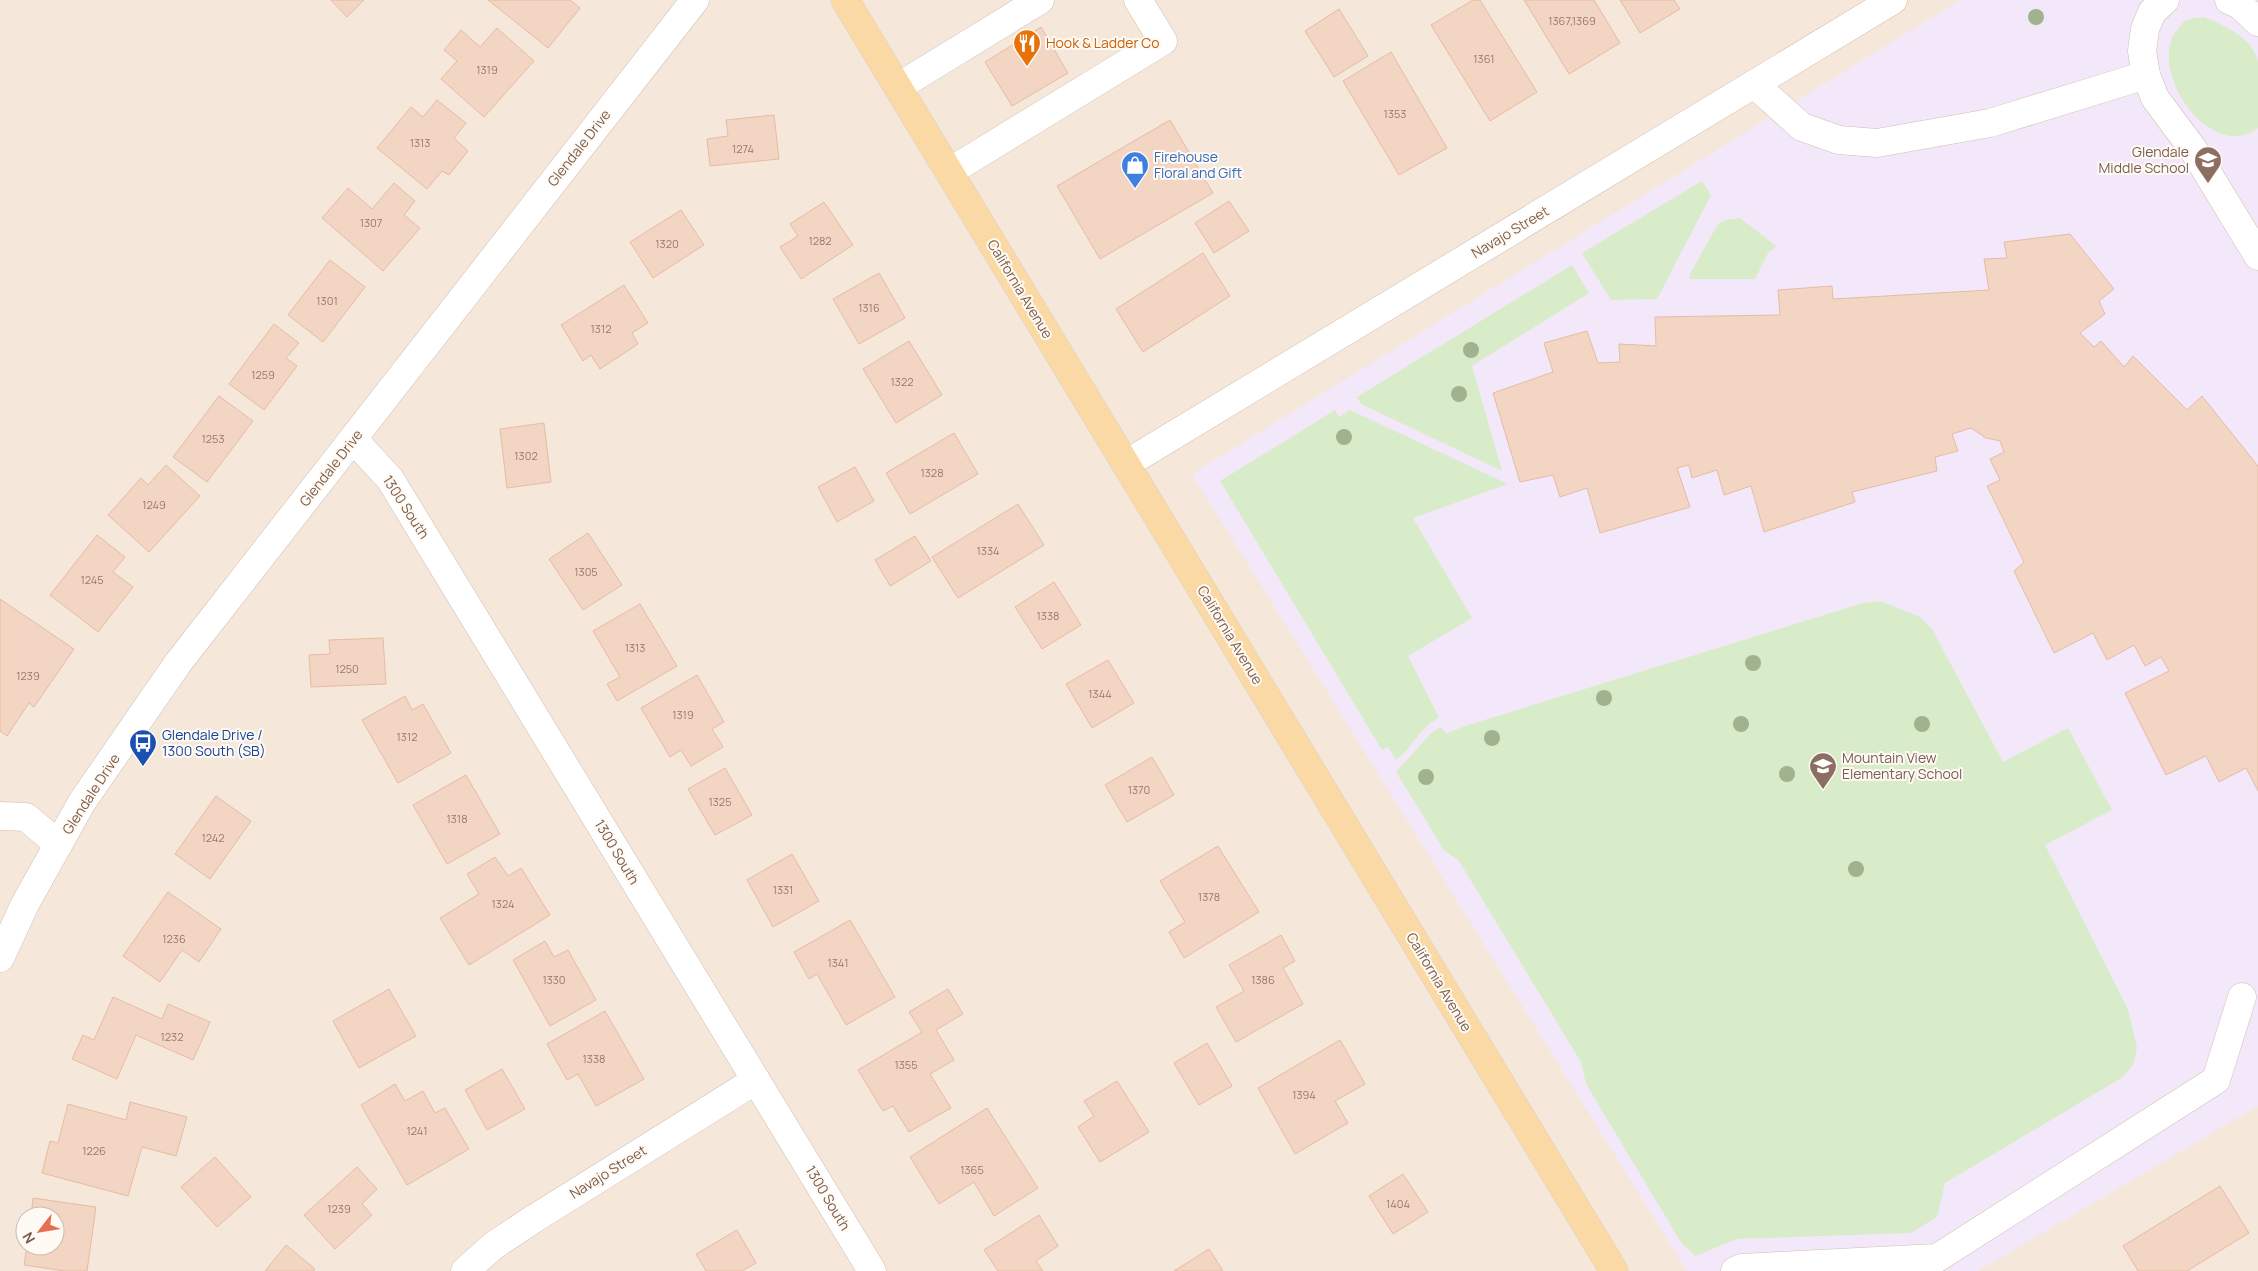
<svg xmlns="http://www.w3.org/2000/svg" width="2258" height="1271" viewBox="0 0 2258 1271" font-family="Manrope,sans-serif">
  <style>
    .residential { fill: #f5e8da; fill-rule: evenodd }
    .education { fill: #f3e8fa }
    .green { fill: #d8ecc9 }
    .building { fill: #f3d5c3; stroke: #e6bba3 }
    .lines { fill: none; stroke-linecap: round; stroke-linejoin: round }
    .minor-casing { stroke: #d1beb0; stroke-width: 29 }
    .major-casing { stroke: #dad1cd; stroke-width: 29 }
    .minor { stroke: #fff; stroke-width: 28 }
    .major { stroke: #fbd9a5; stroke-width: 28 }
    .tree { fill: #a0b28e }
    .labels { text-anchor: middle; stroke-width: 4; stroke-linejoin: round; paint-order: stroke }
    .number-label { font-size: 11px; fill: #987a6a }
    .food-label { font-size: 14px; fill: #c56008; stroke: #fffaf3; text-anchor: start }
    .street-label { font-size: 14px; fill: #7a5c4d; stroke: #fffaf3 }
    .education-label { font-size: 14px; fill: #785e54; stroke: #fffaf3; text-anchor: end }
    .shop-label { font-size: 14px; fill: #366cbe; stroke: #fffaf3; text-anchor: start }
    .transit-label { font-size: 14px; fill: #164399; stroke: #fffaf3; text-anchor: start }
  </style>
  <rect width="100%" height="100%" fill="#fdf6ec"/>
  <path class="residential" d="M0,0H2258V1271H0ZM25,1216H55V1246H25Z"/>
  <polygon class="education" points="1960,0 2258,0 2258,1106 1978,1271 1687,1271 1192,474"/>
  <g class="green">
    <path d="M2204,17C2223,25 2254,38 2258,62C2258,83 2258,107 2258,128C2209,164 2146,68 2177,30C2179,28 2182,23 2185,21C2189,18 2198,18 2204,17Z"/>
    <polygon points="1702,181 1711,195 1657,299 1611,300 1582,253"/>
    <polygon points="1740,218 1776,246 1768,253 1755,279 1690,279 1690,274 1718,224 1725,220"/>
    <polygon points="1572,265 1589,293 1472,366 1502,471 1361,404 1357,397"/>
    <path d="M1335,410L1339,417L1350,410L1508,484L1413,518L1472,618L1408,656L1439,718C1419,727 1413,748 1396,760L1388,747L1382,750L1220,481Z"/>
    <polygon points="1880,601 1920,617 1932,629 2003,762 2068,728 2112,810 2045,845 2128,1009 2137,1048 2133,1065 2123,1077 1945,1183 1937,1217 1911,1233 1736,1239 1696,1256 1682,1244 1586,1084 1581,1062 1459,861 1444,850 1396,772 1432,732 1441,727 1446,734 1462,727 1863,603"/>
  </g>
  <g class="building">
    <polygon points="331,0 364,0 347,17"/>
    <polygon points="488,0 570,0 580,8 548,48"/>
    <polygon points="1473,0 1480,0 1537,92 1490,121 1431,25"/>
    <polygon points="1524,0 1594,0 1620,43 1569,74"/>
    <polygon points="1620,0 1674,0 1680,9 1640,33"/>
    <polygon points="1339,9 1368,56 1334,77 1305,31"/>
    <polygon points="1041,27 1068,73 1012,106 985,62"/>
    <polygon points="497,28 534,61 484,117 441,79 457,61 444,50 461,30 480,47"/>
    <polygon points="1391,52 1447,148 1399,175 1343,81"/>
    <polygon points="437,100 466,123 454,138 468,151 449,175 442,171 427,189 377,148 411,107 423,117"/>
    <polygon points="774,115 779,159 710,166 707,139 728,136 726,120"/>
    <polygon points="1170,120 1213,193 1100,259 1057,186"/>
    <polygon points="394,183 415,201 404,215 420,228 383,271 322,218 348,188 372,209"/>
    <polygon points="1229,201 1249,231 1214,253 1195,223"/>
    <polygon points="824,202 853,245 801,279 780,247 798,236 790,224"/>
    <polygon points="681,210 704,245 653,278 630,242"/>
    <polygon points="2070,234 2114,289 2099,301 2105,314 2080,333 2094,347 2101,341 2124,367 2133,356 2187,410 2202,396 2258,466 2258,791 2246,768 2219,782 2206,756 2166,775 2125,693 2169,671 2161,657 2145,666 2134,645 2107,660 2093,633 2054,653 2014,571 2024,562 1987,486 2000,480 1990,459 2004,452 2000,441 1986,438 1971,428 1952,434 1958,451 1935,457 1937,471 1852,492 1855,502 1764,532 1751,486 1724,495 1717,470 1692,478 1689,465 1677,468 1690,507 1600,533 1587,488 1560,497 1553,475 1520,482 1493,393 1553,372 1544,343 1587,331 1598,363 1620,362 1619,344 1656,346 1655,317 1780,315 1778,290 1832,286 1833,299 1989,290 1984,259 2007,258 2004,242"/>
    <polygon points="1203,253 1230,296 1143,352 1116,309"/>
    <polygon points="330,260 365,287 323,342 288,315"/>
    <polygon points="879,273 905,318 859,344 833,299"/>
    <polygon points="624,285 648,323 632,333 638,344 600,369 591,355 583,361 561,325"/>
    <polygon points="274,324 299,343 286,358 297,366 264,410 229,384"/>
    <polygon points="909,341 942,395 896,423 863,369"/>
    <polygon points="219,396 253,421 207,482 173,457"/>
    <polygon points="544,423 551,482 507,488 500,429"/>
    <polygon points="954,433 978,474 910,514 886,473"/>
    <polygon points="166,465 200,496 149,552 108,515 141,478 148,485"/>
    <polygon points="855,467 874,501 837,522 818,487"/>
    <polygon points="1018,504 1044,545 958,598 932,557"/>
    <polygon points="588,533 622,585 583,610 549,559"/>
    <polygon points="97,535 125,557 113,572 133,587 98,632 50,595"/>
    <polygon points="915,536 931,561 890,586 875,560"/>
    <polygon points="1054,582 1081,625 1042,649 1015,607"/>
    <polygon points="0,599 74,649 34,707 29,703 7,736 0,731"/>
    <polygon points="640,604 677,666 617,701 607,684 620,677 593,631"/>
    <polygon points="383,638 386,684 311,687 309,655 330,654 329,640"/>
    <polygon points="1108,660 1134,703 1092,728 1066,684"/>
    <polygon points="697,675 724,722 712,729 723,747 691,766 681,750 670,757 641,708"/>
    <polygon points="405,696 412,710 423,704 451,753 398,783 362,720"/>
    <polygon points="1152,757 1174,795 1127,822 1105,785"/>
    <polygon points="725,768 752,815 715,835 688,789"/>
    <polygon points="466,775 500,834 447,864 413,805"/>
    <polygon points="216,796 251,821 210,879 175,854"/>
    <polygon points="1218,846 1259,912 1184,958 1169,932 1185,922 1160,881"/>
    <polygon points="792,854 819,901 773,927 747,880"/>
    <polygon points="495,857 508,876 521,868 550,915 469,965 440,918 479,894 467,874"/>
    <polygon points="168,892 221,929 199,962 182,950 160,982 123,956"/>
    <polygon points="850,920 895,997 846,1025 817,974 809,979 794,952"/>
    <polygon points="1281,935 1295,961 1283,968 1303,1004 1236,1042 1216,1007 1244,991 1229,965"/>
    <polygon points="545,941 554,957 568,950 596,1000 550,1026 513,960"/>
    <polygon points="389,989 416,1036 359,1068 333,1021"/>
    <polygon points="948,989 963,1014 936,1030 954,1060 930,1074 951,1108 909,1132 893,1106 883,1111 858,1070 922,1032 909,1012"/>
    <polygon points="113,997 162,1019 168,1004 210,1022 193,1060 136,1035 117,1079 72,1059 83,1035 94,1040"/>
    <polygon points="605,1011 644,1079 596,1106 578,1074 567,1080 547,1044"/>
    <polygon points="1340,1040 1365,1084 1335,1101 1348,1123 1295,1154 1258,1088"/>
    <polygon points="1207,1043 1232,1086 1199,1105 1174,1063"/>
    <polygon points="502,1069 525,1109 487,1130 465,1090"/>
    <polygon points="1117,1081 1149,1132 1100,1162 1078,1127 1094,1116 1084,1101"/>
    <polygon points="395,1084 405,1101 423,1091 435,1113 445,1108 469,1149 407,1185 361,1105"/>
    <polygon points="130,1102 187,1117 176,1156 142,1147 128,1196 42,1173 50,1141 58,1143 68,1104 126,1120"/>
    <polygon points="987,1108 1038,1188 994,1216 974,1182 939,1204 910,1157"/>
    <polygon points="215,1157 251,1197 217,1227 181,1187"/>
    <polygon points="357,1167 377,1189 362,1204 372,1215 335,1249 304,1215"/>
    <polygon points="1403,1174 1428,1212 1393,1234 1369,1196"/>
    <polygon points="2220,1186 2249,1233 2187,1271 2138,1271 2123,1246"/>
    <polygon points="33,1198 96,1207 87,1271 65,1271 24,1265 27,1246 55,1246 55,1216 31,1216"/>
    <polygon points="1039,1215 1058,1246 1036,1261 1043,1271 998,1271 984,1250"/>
    <polygon points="737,1230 756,1263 742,1271 706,1271 696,1254"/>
    <polygon points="286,1245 315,1269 313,1271 265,1271"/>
    <polygon points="1209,1249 1223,1271 1174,1271"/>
  </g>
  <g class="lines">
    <g class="minor-casing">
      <g id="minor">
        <polyline points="2165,0 2152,12 2145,29 2142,51 2146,75 2155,98 2193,149 2258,256"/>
        <polyline points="2229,0 2240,5 2258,22"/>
        <polyline points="1754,84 1802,127 1839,140 1877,143 1990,123 2146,75"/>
        <polyline points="898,87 1040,0"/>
        <polyline points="949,172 1163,41 1138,0"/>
        <polyline points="354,440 390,479 872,1271"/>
        <polyline points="1126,464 1893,0"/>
        <polyline points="0,816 26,817 58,844"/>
        <polyline points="0,958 25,904 82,802 178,663 695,0"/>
        <polyline points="465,1271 493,1246 535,1218 756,1080"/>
        <polyline points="1735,1271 1741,1268 1937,1258 2216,1080 2242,997"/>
      </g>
    </g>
    <g class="major-casing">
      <polyline id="major" points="845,0 1614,1271"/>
    </g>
    <use href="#minor" class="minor"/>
    <use href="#major" class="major"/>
  </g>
  <g class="tree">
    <circle cx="2036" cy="17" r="8"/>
    <circle cx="1471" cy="350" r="8"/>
    <circle cx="1459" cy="394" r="8"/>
    <circle cx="1344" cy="437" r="8"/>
    <circle cx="1753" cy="663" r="8"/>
    <circle cx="1604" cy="698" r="8"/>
    <circle cx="1741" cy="724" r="8"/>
    <circle cx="1922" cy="724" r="8"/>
    <circle cx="1492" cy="738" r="8"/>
    <circle cx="1787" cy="774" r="8"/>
    <circle cx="1426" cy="777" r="8"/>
    <circle cx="1856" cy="869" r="8"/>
  </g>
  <defs>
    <g id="restaurant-pin" transform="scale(1.4375)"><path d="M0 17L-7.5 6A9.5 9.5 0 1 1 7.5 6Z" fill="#e8710a" stroke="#fffaf3"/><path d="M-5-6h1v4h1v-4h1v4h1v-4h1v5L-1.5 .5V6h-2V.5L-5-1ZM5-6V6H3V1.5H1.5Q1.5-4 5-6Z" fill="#fff"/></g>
    <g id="school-pin" transform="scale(1.4375)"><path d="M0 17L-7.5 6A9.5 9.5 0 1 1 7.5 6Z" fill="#8d6e63" stroke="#fffaf3"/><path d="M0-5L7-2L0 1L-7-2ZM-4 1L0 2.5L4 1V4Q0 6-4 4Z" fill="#fff"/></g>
    <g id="shop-pin" transform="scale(1.4375)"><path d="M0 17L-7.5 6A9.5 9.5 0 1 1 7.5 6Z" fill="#3f7fe0" stroke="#fffaf3"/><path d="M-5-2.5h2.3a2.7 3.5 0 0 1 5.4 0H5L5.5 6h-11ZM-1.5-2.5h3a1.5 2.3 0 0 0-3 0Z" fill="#fff"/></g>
    <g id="bus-pin" transform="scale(1.4375)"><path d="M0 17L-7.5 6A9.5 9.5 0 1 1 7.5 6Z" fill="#1a4fb4" stroke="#fffaf3"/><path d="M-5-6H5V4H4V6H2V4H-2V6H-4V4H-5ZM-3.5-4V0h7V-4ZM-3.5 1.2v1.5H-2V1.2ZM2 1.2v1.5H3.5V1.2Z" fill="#fff"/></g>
  </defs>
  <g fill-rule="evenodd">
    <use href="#restaurant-pin" x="1027" y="43"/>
    <use href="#school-pin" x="2208" y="160"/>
    <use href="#shop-pin" x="1135" y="165"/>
    <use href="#bus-pin" x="143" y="743"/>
    <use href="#school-pin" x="1823" y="766"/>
  </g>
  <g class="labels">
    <g class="number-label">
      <text x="1572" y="25">1367,1369</text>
      <text x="1484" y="63">1361</text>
      <text x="487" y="74">1319</text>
      <text x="1395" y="118">1353</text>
      <text x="420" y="147">1313</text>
      <text x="743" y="153">1274</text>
      <text x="371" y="227">1307</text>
      <text x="820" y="245">1282</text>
      <text x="667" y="248">1320</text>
      <text x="327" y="305">1301</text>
      <text x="869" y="312">1316</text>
      <text x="601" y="333">1312</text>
      <text x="263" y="379">1259</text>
      <text x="902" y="386">1322</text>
      <text x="213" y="443">1253</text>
      <text x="526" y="460">1302</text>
      <text x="932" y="477">1328</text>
      <text x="154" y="509">1249</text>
      <text x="988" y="555">1334</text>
      <text x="586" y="576">1305</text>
      <text x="92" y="584">1245</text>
      <text x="1048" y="620">1338</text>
      <text x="635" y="652">1313</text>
      <text x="347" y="673">1250</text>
      <text x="28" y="680">1239</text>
      <text x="1100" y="698">1344</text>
      <text x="683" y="719">1319</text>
      <text x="407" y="741">1312</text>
      <text x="1139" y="794">1370</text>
      <text x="720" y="806">1325</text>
      <text x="457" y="823">1318</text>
      <text x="213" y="842">1242</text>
      <text x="783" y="894">1331</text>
      <text x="1209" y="901">1378</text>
      <text x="503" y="908">1324</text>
      <text x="174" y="943">1236</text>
      <text x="838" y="967">1341</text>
      <text x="554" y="984">1330</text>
      <text x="1263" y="984">1386</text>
      <text x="172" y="1041">1232</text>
      <text x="594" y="1063">1338</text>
      <text x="906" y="1069">1355</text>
      <text x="1304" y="1099">1394</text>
      <text x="417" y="1135">1241</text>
      <text x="94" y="1155">1226</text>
      <text x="972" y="1174">1365</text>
      <text x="1398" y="1208">1404</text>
      <text x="339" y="1213">1239</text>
    </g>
    <g class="food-label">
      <text x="1046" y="48">Hook &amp; Ladder Co</text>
    </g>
    <g class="street-label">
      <text transform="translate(579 148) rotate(-52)" y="5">Glendale Drive</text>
      <text transform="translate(1510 232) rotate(-31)" y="5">Navajo Street</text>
      <text transform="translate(1020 289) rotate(59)" y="5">California Avenue</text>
      <text transform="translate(331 468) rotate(-52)" y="5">Glendale Drive</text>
      <text transform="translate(406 507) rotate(57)" y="5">1300 South</text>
      <text transform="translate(1230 635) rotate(59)" y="5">California Avenue</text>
      <text transform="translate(91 794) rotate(-57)" y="5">Glendale Drive</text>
      <text transform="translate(617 852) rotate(59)" y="5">1300 South</text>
      <text transform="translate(1439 982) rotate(59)" y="5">California Avenue</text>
      <text transform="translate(608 1172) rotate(-32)" y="5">Navajo Street</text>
      <text transform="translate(828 1198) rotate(59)" y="5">1300 South</text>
    </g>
    <g class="education-label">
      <text x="2189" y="157">Glendale<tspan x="2189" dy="16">Middle School</tspan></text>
      <text x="1842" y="763" text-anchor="start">Mountain View<tspan x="1842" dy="16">Elementary School</tspan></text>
    </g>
    <g class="shop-label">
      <text x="1154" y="162">Firehouse<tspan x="1154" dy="16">Floral and Gift</tspan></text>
    </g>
    <g class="transit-label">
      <text x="162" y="740">Glendale Drive /<tspan x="162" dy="16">1300 South (SB)</tspan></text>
    </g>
  </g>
  <g transform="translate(40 1231) rotate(239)"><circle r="24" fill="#fffaf3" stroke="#cabbb1"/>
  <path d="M0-4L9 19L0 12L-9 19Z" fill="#e76f51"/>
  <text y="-8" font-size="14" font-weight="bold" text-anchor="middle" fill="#7a5c4d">N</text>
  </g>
</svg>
